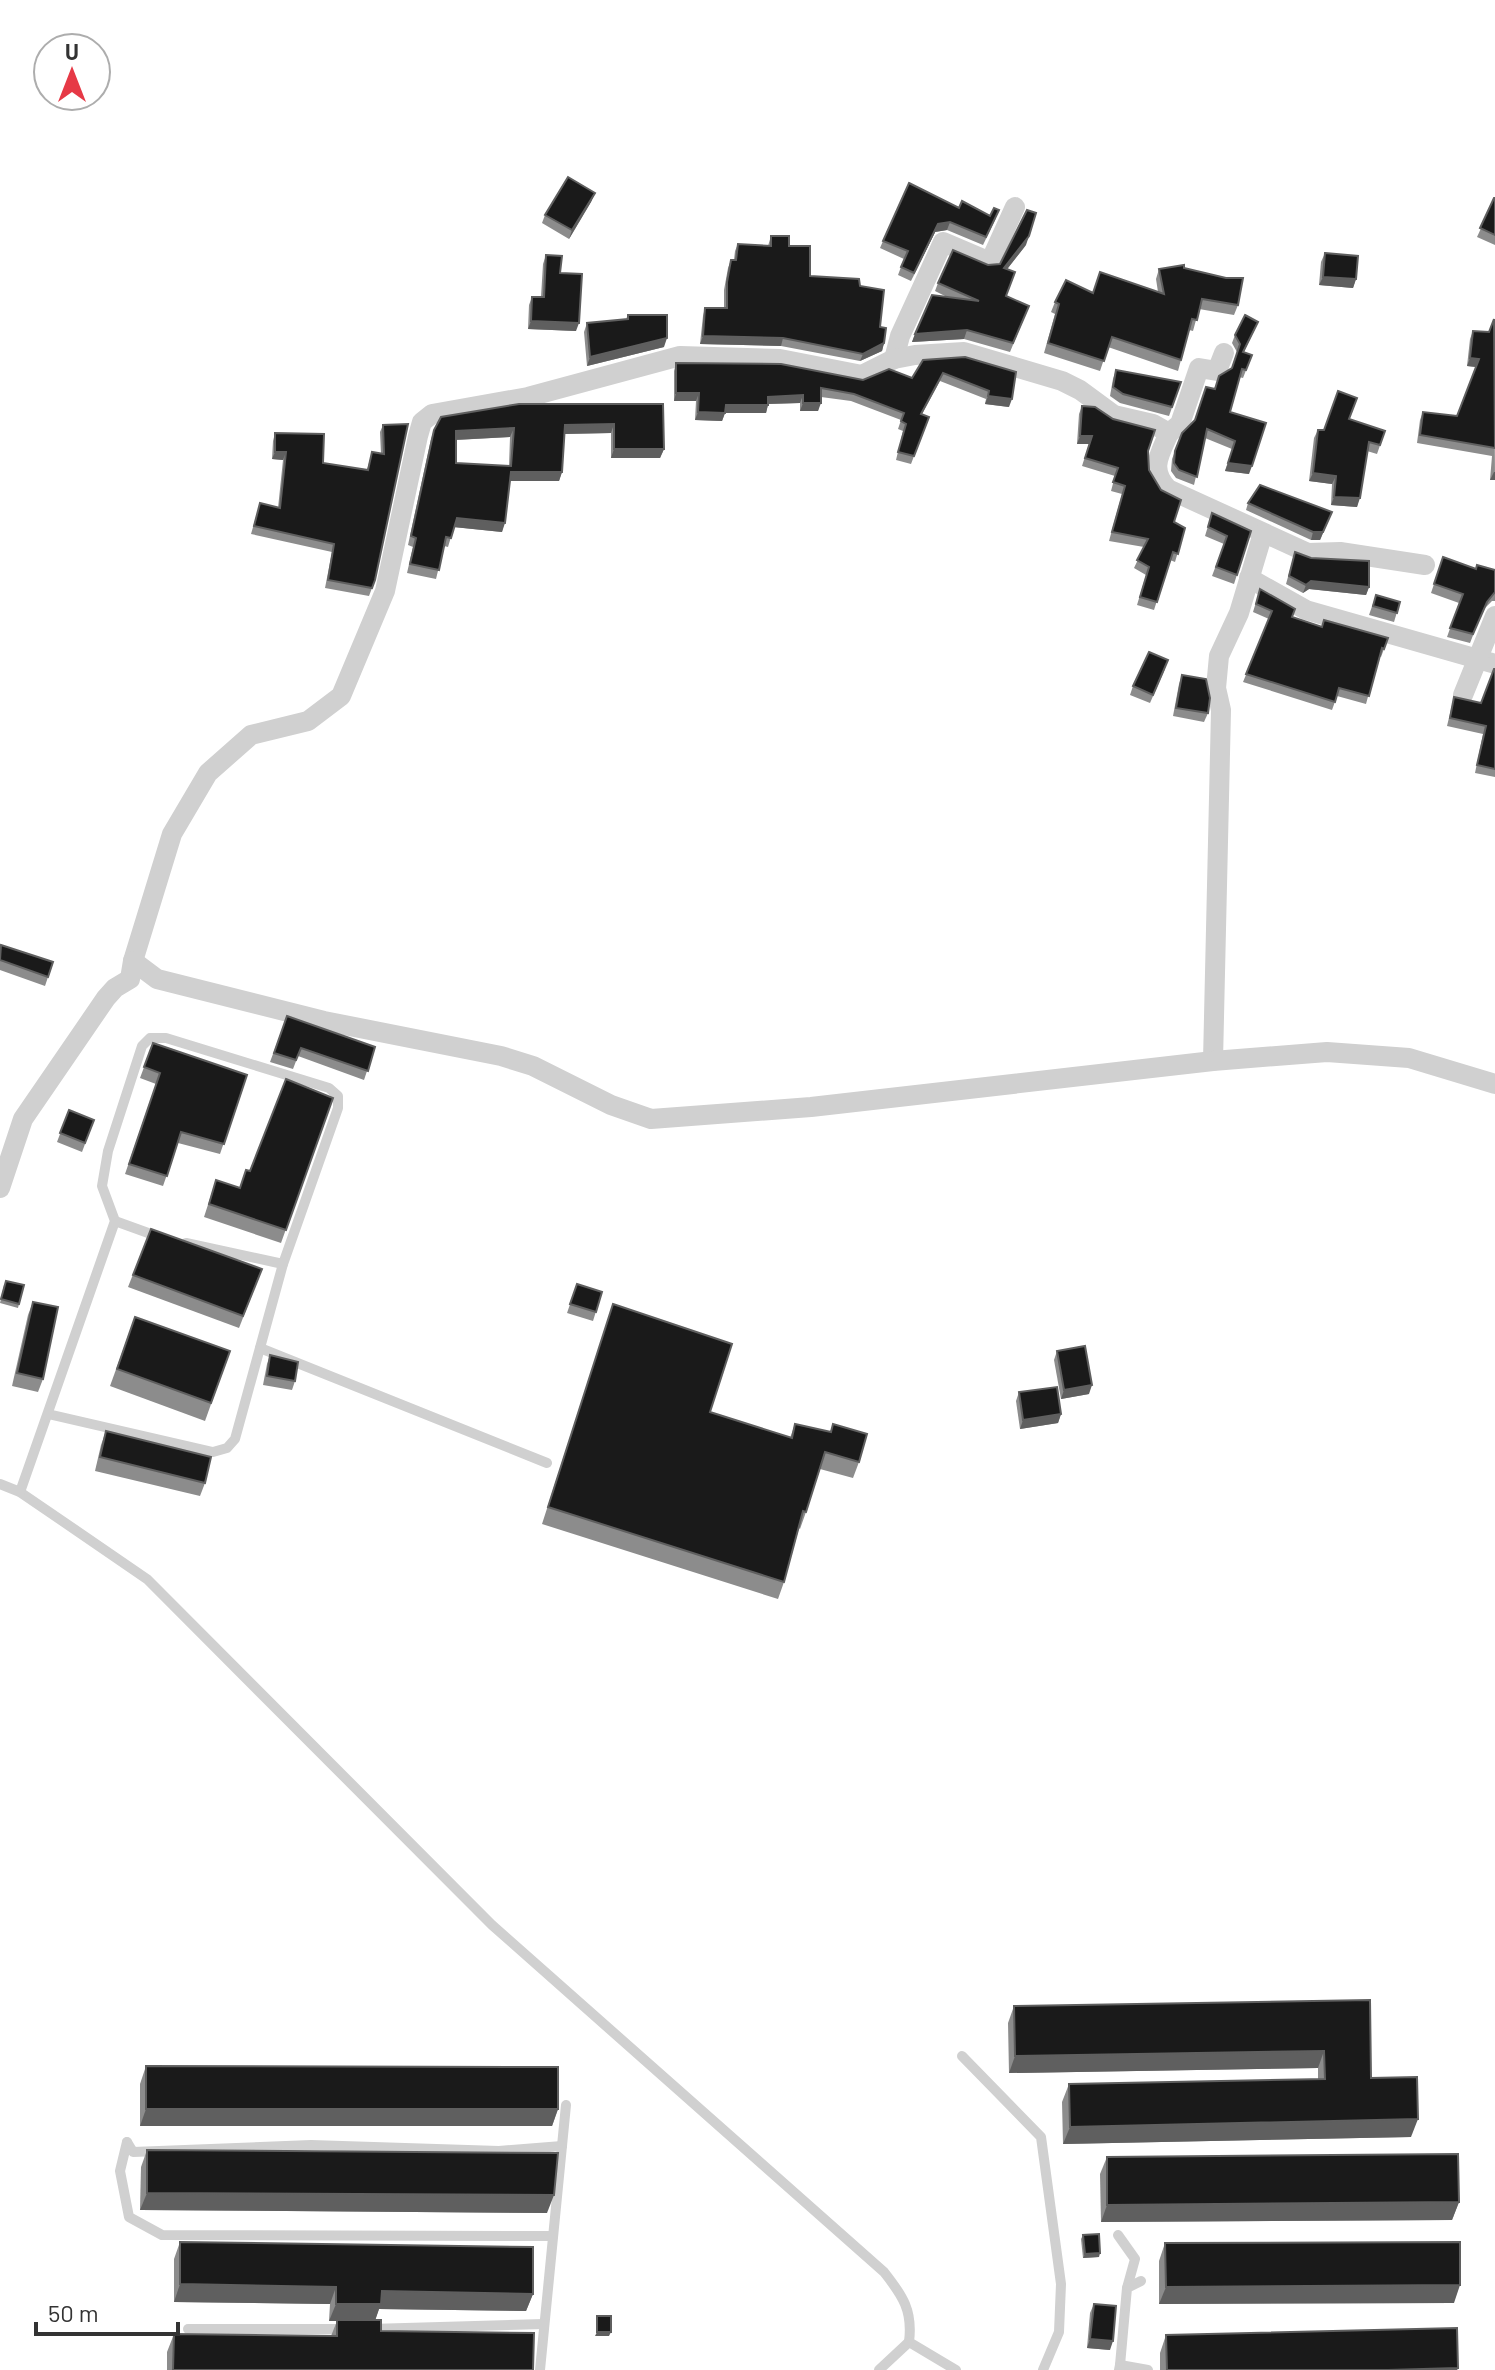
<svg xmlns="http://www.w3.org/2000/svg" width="1495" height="2370" viewBox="0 0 1495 2370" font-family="Barlow,sans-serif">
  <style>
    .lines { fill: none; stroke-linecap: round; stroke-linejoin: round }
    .service { stroke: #d0d0d0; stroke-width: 10 }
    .minor { stroke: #d0d0d0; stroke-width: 20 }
    .wall { fill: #8c8c8c; fill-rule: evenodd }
    .shaded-wall { fill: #5f5f5f }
    .building { fill: #1a1a1a; stroke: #5f5f5f; stroke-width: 2; fill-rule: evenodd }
  </style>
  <rect width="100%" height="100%" fill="#fff"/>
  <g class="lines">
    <g class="service">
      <polyline points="115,1221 162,1238"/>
      <polyline points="186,1243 283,1264"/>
      <polyline points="260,1348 547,1463"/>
      <path d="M0,1484L20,1492L147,1579L492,1925L884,2272C903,2296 913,2311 909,2342L956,2370"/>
      <polyline points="20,1492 115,1221 102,1186 108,1151 142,1046 150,1038 166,1038 329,1088 338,1096 338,1108 283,1264 235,1439 227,1448 213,1452 48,1414"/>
      <polyline points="962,2056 1041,2137 1061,2284 1059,2332 1043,2370"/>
      <polyline points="127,2142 120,2171 129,2217 162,2235 553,2236"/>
      <polyline points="127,2142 133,2152 311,2145 499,2151 562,2146"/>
      <polyline points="1118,2235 1135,2259 1127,2288"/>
      <polyline points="188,2329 346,2329"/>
      <polyline points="370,2329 544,2324"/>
      <polyline points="1120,2365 1127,2288 1141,2281"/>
      <polyline points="540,2370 566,2105"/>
      <polyline points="879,2370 909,2342"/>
      <polyline points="1119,2370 1120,2365 1148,2370"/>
    </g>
    <g class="minor">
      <polyline points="894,359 900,336 943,242 990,262 1015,207"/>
      <polyline points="1169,433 1180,424 1199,368 1217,371 1224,353"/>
      <polyline points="1249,578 1306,610 1495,664"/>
      <polyline points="1463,695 1495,616"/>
      <path d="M133,961L172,834L208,773L251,735L308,721L341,696L385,591L418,436L422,422L432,414L528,397L680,356L780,359L862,375L894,359L915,355L964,352L1062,381L1080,390L1114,415L1153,424L1169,433C1159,455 1149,470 1168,489L1308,553L1340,552L1425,565"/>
      <polyline points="1213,1061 1221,710 1216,688 1219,656 1239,613 1263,533"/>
      <polyline points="0,1188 23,1119 106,998 115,988 130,979 133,961 157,979 324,1021 501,1056 533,1066 611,1105 651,1119 811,1107 1213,1061 1327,1052 1409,1058 1495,1084"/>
    </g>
  </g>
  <g class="wall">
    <polygon points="595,193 591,202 569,239 542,223 545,215"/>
    <polygon points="1495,198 1495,245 1477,237"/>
    <polygon points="959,208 990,216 996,218 983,245 947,230 935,232 911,281 898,275 904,259 880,248 883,241"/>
    <polygon points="771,236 789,246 810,276 860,286 880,327 884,343 882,351 860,361 781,346 700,344 703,316 705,308 724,308 724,290 728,268 731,260 734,260 735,251 738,244 768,246"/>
    <polygon points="1026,245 1007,269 1006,296 1029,306 1010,352 964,339 912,342 915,334 947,297 935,291 938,283 988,265 1000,264"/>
    <polygon points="1325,253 1356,279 1353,288 1319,285 1321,262"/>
    <polygon points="546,255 560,273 576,331 528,329 529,305 532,297 541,297 543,264"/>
    <polygon points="1184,268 1238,305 1234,315 1199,309 1193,331 1189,330 1178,371 1108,347 1100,371 1044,353 1055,314 1051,312 1055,302 1093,293 1158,292 1156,279 1159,269"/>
    <polygon points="628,315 664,347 587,366 584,332 587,323 626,319"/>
    <polygon points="1494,319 1495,480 1490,480 1492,456 1417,443 1420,420 1423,412 1457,416 1476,367 1467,366 1470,339 1473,331 1489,332"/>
    <polygon points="1258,322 1244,352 1252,355 1243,378 1239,377 1230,412 1249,474 1225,471 1232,449 1205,438 1194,485 1176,478 1171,471 1172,459 1182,433 1195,420 1215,389 1219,376 1232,368 1237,352 1232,343 1235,335"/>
    <polygon points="965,357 1009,407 985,404 986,399 940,381 922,414 929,417 911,464 896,460 903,431 898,429 901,420 851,401 821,397 818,411 800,411 800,403 768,404 766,413 725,413 722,421 695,420 696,401 674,401 674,371 676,363 863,380 912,378"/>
    <polygon points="1116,370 1181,382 1169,416 1120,403 1110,396 1113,379"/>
    <path d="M663,404L664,449L660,458H611V433L564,434L562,472L559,481H510L502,532L454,527L448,547L444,546L436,579L407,573L413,547L408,545L431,439L434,430ZM510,437L509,466L456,463V440Z"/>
    <polygon points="1082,406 1148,451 1149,470 1174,522 1185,528 1175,562 1170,560 1154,610 1137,605 1146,575 1134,568 1144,547 1109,541 1122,494 1111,491 1115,476 1082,466 1089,444 1077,444 1079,414"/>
    <polygon points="1349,419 1385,431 1377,454 1367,451 1357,507 1331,505 1332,484 1309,481 1314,438 1318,430 1324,430"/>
    <polygon points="408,424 375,580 369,596 325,588 332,552 251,534 260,503 278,508 283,460 272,459 273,441 275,433 323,463 367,470 372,452 381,454 380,432 383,425"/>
    <polygon points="1248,503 1332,512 1320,540 1311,540 1246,510"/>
    <polygon points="1212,513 1251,531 1234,584 1212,576 1224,544 1205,536"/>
    <polygon points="1295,552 1369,587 1366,595 1309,589 1303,593 1286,584"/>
    <polygon points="1443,557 1476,569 1495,570 1495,601 1492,601 1483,610 1470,643 1447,637 1459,603 1431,593"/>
    <polygon points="1260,589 1292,617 1384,649 1381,657 1379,656 1366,704 1337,696 1332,710 1243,682 1269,619 1253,612"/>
    <polygon points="1376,595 1400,602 1394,622 1369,615"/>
    <polygon points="1165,669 1150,703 1130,695 1133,686"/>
    <polygon points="1495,669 1495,777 1475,773 1483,734 1447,726 1454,697 1481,703"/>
    <polygon points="1182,675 1208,713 1204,722 1173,716 1179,684"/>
    <polygon points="0,948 53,962 45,986 0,970"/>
    <polygon points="287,1016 375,1047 364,1080 298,1056 293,1069 270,1062"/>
    <polygon points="153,1043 247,1075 220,1154 178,1143 163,1186 125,1174 156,1084 140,1078"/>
    <polygon points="333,1098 281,1243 204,1217 216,1180 240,1188"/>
    <polygon points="69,1110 94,1120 82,1152 57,1142"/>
    <polygon points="151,1229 262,1269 239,1328 128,1287"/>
    <polygon points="577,1284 602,1292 593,1321 567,1313"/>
    <polygon points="4,1285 24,1285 18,1308 0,1303"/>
    <polygon points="33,1302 43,1379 38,1392 12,1386 28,1315"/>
    <polygon points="613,1304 710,1412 790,1438 795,1424 859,1462 853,1478 820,1469 806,1512 800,1529 799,1528 784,1582 778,1599 542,1524"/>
    <polygon points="135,1317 230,1351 205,1421 110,1386"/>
    <polygon points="1057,1351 1089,1394 1061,1399 1054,1360"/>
    <polygon points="270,1355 295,1381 292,1390 263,1385 267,1364"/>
    <polygon points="1019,1392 1061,1414 1058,1423 1020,1429 1016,1401"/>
    <polygon points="106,1431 205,1483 200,1496 95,1471 101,1445"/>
    <polygon points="1370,2000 1371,2078 1411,2137 1063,2144 1062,2102 1069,2084 1318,2079 1318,2068 1009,2073 1008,2023 1014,2006"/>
    <polygon points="146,2066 558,2109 552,2126 140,2126 140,2084"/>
    <polygon points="147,2150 547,2213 140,2210 141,2167"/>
    <polygon points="1107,2157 1459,2202 1452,2220 1101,2222 1100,2174"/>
    <polygon points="1083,2235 1099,2257 1083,2258 1081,2239"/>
    <polygon points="180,2242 533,2294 526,2311 379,2309 375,2320 381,2331 533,2370 167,2370 167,2352 174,2334 331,2336 337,2321 329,2321 330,2304 174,2302 174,2259"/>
    <polygon points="1165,2243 1454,2303 1159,2304 1159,2261"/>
    <polygon points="1094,2304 1110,2350 1087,2348 1090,2313"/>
    <polygon points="1166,2335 1458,2368 1457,2370 1160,2370 1160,2353"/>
  </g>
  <g class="shaded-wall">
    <polygon points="595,193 591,202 569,239 572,230"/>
    <polygon points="950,222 947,230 935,232 911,281 938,224"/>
    <polygon points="1029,236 1026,245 1001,277 1004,268"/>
    <polygon points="1323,277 1356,279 1353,288 1319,285"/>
    <polygon points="531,321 579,323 576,331 528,329"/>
    <polygon points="967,330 964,339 912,342 915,334"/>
    <polygon points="703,336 783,338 781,346 700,344"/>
    <polygon points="667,338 664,347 587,366 590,357"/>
    <polygon points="884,343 882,351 860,361 863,354"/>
    <polygon points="1470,358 1479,359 1476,367 1467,366"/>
    <polygon points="676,393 699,393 696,401 674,401"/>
    <polygon points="803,395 800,403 766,404 768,397"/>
    <polygon points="988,396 1012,399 1009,407 985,404"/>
    <polygon points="803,403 821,403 818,411 800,411"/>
    <polygon points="726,405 768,405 766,413 723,413"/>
    <polygon points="698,412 725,413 722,421 695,420"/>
    <polygon points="614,424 611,433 562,434 565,425"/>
    <polygon points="514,428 510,437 453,440 456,431"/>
    <polygon points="1080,436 1092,436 1089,444 1077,444"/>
    <polygon points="614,449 664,449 660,458 611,458"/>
    <polygon points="275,452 286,452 283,460 272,459"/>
    <polygon points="1228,463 1252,466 1249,474 1225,471"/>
    <polygon points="511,472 562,472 559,481 508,481"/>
    <polygon points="1494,472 1495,472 1495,480 1490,480"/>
    <polygon points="1313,473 1336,476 1332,484 1309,481"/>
    <polygon points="1334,497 1360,498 1357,507 1331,505"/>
    <polygon points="1332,512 1320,540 1311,540 1313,532"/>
    <polygon points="457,518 505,523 502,532 453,527"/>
    <polygon points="1311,581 1369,587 1366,595 1309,589 1303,593 1306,585"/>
    <polygon points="1092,1385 1089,1394 1061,1399 1064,1390"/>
    <polygon points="1061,1414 1058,1423 1020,1429 1023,1420"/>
    <polygon points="1324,2051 1318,2068 1009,2073 1015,2056"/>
    <polygon points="146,2109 558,2109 552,2126 140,2126"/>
    <polygon points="1418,2119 1411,2137 1063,2144 1070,2127"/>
    <polygon points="147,2193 554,2195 547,2213 140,2210"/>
    <polygon points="1459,2202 1452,2220 1101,2222 1107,2205"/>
    <polygon points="1100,2253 1099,2257 1083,2258 1085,2254"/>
    <polygon points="180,2284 336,2287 330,2304 174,2302"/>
    <polygon points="1460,2285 1454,2303 1159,2304 1166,2287"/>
    <polygon points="382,2291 533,2294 526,2311 379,2309 375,2321 329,2321 336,2304"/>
    <polygon points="597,2332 611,2332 609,2336 595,2336"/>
    <polygon points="1090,2339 1113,2341 1110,2350 1087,2348"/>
    <polygon points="1458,2368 1457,2370 1388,2370"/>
  </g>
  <g class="building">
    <polygon points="568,177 595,193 572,230 545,215"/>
    <polygon points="909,183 959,208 962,201 990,216 994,208 999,210 986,237 950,222 938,224 914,273 901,267 908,251 883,241"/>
    <polygon points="1494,198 1495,198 1495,235 1480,228"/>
    <polygon points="1027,210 1036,213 1029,236 1004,268 1015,272 1006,296 1029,306 1013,343 967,330 915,334 932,295 979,301 938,283 953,250 988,265 1000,264"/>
    <polygon points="771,236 789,236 789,246 810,246 810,276 859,279 860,286 884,290 880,327 886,328 884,343 863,354 783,338 703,336 705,308 727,308 727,282 731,260 736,260 738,244 771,246"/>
    <polygon points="1325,253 1358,256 1356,279 1323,277"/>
    <polygon points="546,255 562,256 560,273 582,274 579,323 531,321 532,297 544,297"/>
    <polygon points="1184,265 1184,268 1226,278 1243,278 1238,305 1202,299 1197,320 1192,319 1181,360 1112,337 1104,361 1048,343 1059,304 1055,302 1066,280 1093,293 1100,272 1164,294 1159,269"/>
    <polygon points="628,315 667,315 667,338 590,357 587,323 628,319"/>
    <polygon points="1245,315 1258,322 1243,352 1252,355 1246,370 1242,369 1230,412 1266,423 1252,466 1228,463 1235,441 1207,429 1197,477 1179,470 1174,463 1175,451 1182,433 1195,420 1206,387 1215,389 1219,376 1232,368 1240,344 1235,335"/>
    <polygon points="1494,319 1495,448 1420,435 1423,412 1457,416 1479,359 1470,358 1473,331 1489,332"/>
    <polygon points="965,357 1016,372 1012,399 988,396 989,391 943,373 921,414 929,417 914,456 898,452 906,424 901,421 904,413 854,394 821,388 821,403 803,403 803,395 768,397 768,405 726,405 725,413 698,412 699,393 676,393 676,363 781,364 863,380 889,369 912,378 923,360"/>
    <polygon points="1116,370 1181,382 1172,407 1123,394 1113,387"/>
    <polygon points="1338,391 1357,398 1349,419 1385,431 1380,445 1369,442 1360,498 1334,497 1336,476 1313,473 1318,430 1324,430"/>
    <path d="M519,404H663L664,449H614V424L565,425L562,472H511L505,523L457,518L451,538L446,537L439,570L410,564L416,538L411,536L434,430L441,417ZM514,428L511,466L456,463V431Z"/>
    <polygon points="1082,406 1095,407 1113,419 1155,430 1148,451 1149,470 1161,490 1181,500 1174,522 1185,528 1178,554 1173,552 1157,602 1140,597 1149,567 1137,560 1148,539 1112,532 1125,486 1113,482 1118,468 1085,458 1092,436 1080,436"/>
    <polygon points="408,424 375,580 372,588 328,580 334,544 254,526 260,503 280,508 286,452 275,452 275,433 324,434 323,463 368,470 372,452 384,454 383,425"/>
    <polygon points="1260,485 1332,512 1323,532 1313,532 1248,503"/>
    <polygon points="1212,513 1251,531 1237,575 1216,567 1227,536 1208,527"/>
    <polygon points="1295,552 1311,558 1369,561 1369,587 1311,581 1306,585 1289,576"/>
    <polygon points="1443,557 1476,569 1477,565 1495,570 1495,592 1487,602 1473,634 1450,628 1463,594 1434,584"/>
    <polygon points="1260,589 1295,609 1292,617 1322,627 1324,620 1388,638 1384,649 1382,648 1369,696 1339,688 1335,702 1246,674 1272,611 1256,604"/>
    <polygon points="1376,595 1400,602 1397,613 1373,606"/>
    <polygon points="1149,652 1168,660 1153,695 1133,686"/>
    <polygon points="1494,669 1495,669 1495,769 1477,765 1486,726 1450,718 1454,697 1481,703"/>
    <polygon points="1182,675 1206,679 1210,698 1208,713 1176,708"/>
    <polygon points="1,945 53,962 48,977 0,960"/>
    <polygon points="287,1016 375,1047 368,1071 301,1048 296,1060 274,1053"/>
    <polygon points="153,1043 247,1075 224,1144 181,1132 167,1176 129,1164 160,1073 144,1067"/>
    <polygon points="286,1079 333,1098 286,1230 209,1204 216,1180 240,1188 246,1170 250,1171"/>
    <polygon points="69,1110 94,1120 85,1143 60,1133"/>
    <polygon points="151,1229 262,1269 243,1316 133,1275"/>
    <polygon points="6,1281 24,1285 19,1304 1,1299"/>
    <polygon points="577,1284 602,1292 596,1312 570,1304"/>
    <polygon points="33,1302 58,1307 43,1379 17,1373"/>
    <polygon points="613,1304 732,1344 710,1412 792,1438 795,1424 831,1432 833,1424 867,1434 859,1462 825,1452 806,1512 803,1511 784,1582 548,1507"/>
    <polygon points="135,1317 230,1351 211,1403 117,1369"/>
    <polygon points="1085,1346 1092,1385 1064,1390 1057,1351"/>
    <polygon points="270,1355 298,1362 295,1381 267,1376"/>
    <polygon points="1057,1387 1061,1414 1023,1420 1019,1392"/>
    <polygon points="106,1431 211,1457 205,1483 100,1457"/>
    <polygon points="1370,2000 1371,2078 1417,2077 1418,2119 1070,2127 1069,2084 1325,2079 1324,2051 1015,2056 1014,2006"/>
    <polygon points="146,2066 558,2067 558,2109 146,2109"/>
    <polygon points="147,2150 558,2153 554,2195 147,2193"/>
    <polygon points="1458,2154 1459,2202 1107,2205 1107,2157"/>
    <polygon points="1099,2234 1100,2253 1085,2254 1083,2235"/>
    <polygon points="180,2242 533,2247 533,2294 382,2291 381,2304 336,2304 336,2287 180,2284"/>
    <polygon points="1460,2242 1460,2285 1166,2287 1165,2243"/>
    <polygon points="1094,2304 1116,2306 1113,2341 1090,2339"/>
    <rect x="597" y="2316" width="14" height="16"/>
    <polygon points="337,2320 381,2320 381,2331 534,2333 533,2370 173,2370 174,2334 337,2336"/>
    <polygon points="1457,2328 1458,2368 1388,2370 1167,2370 1166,2335"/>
  </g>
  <g transform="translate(72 72)"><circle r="38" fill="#ffffff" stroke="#adadad" stroke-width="2"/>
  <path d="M0-6L14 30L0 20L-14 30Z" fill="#e63946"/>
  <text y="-12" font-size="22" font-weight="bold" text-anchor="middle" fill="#333333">U</text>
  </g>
  <path d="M36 2322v12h142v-12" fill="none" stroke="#333333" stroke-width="4"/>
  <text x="48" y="2322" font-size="24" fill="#333333" stroke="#ffffff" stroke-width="6" paint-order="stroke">50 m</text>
</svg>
